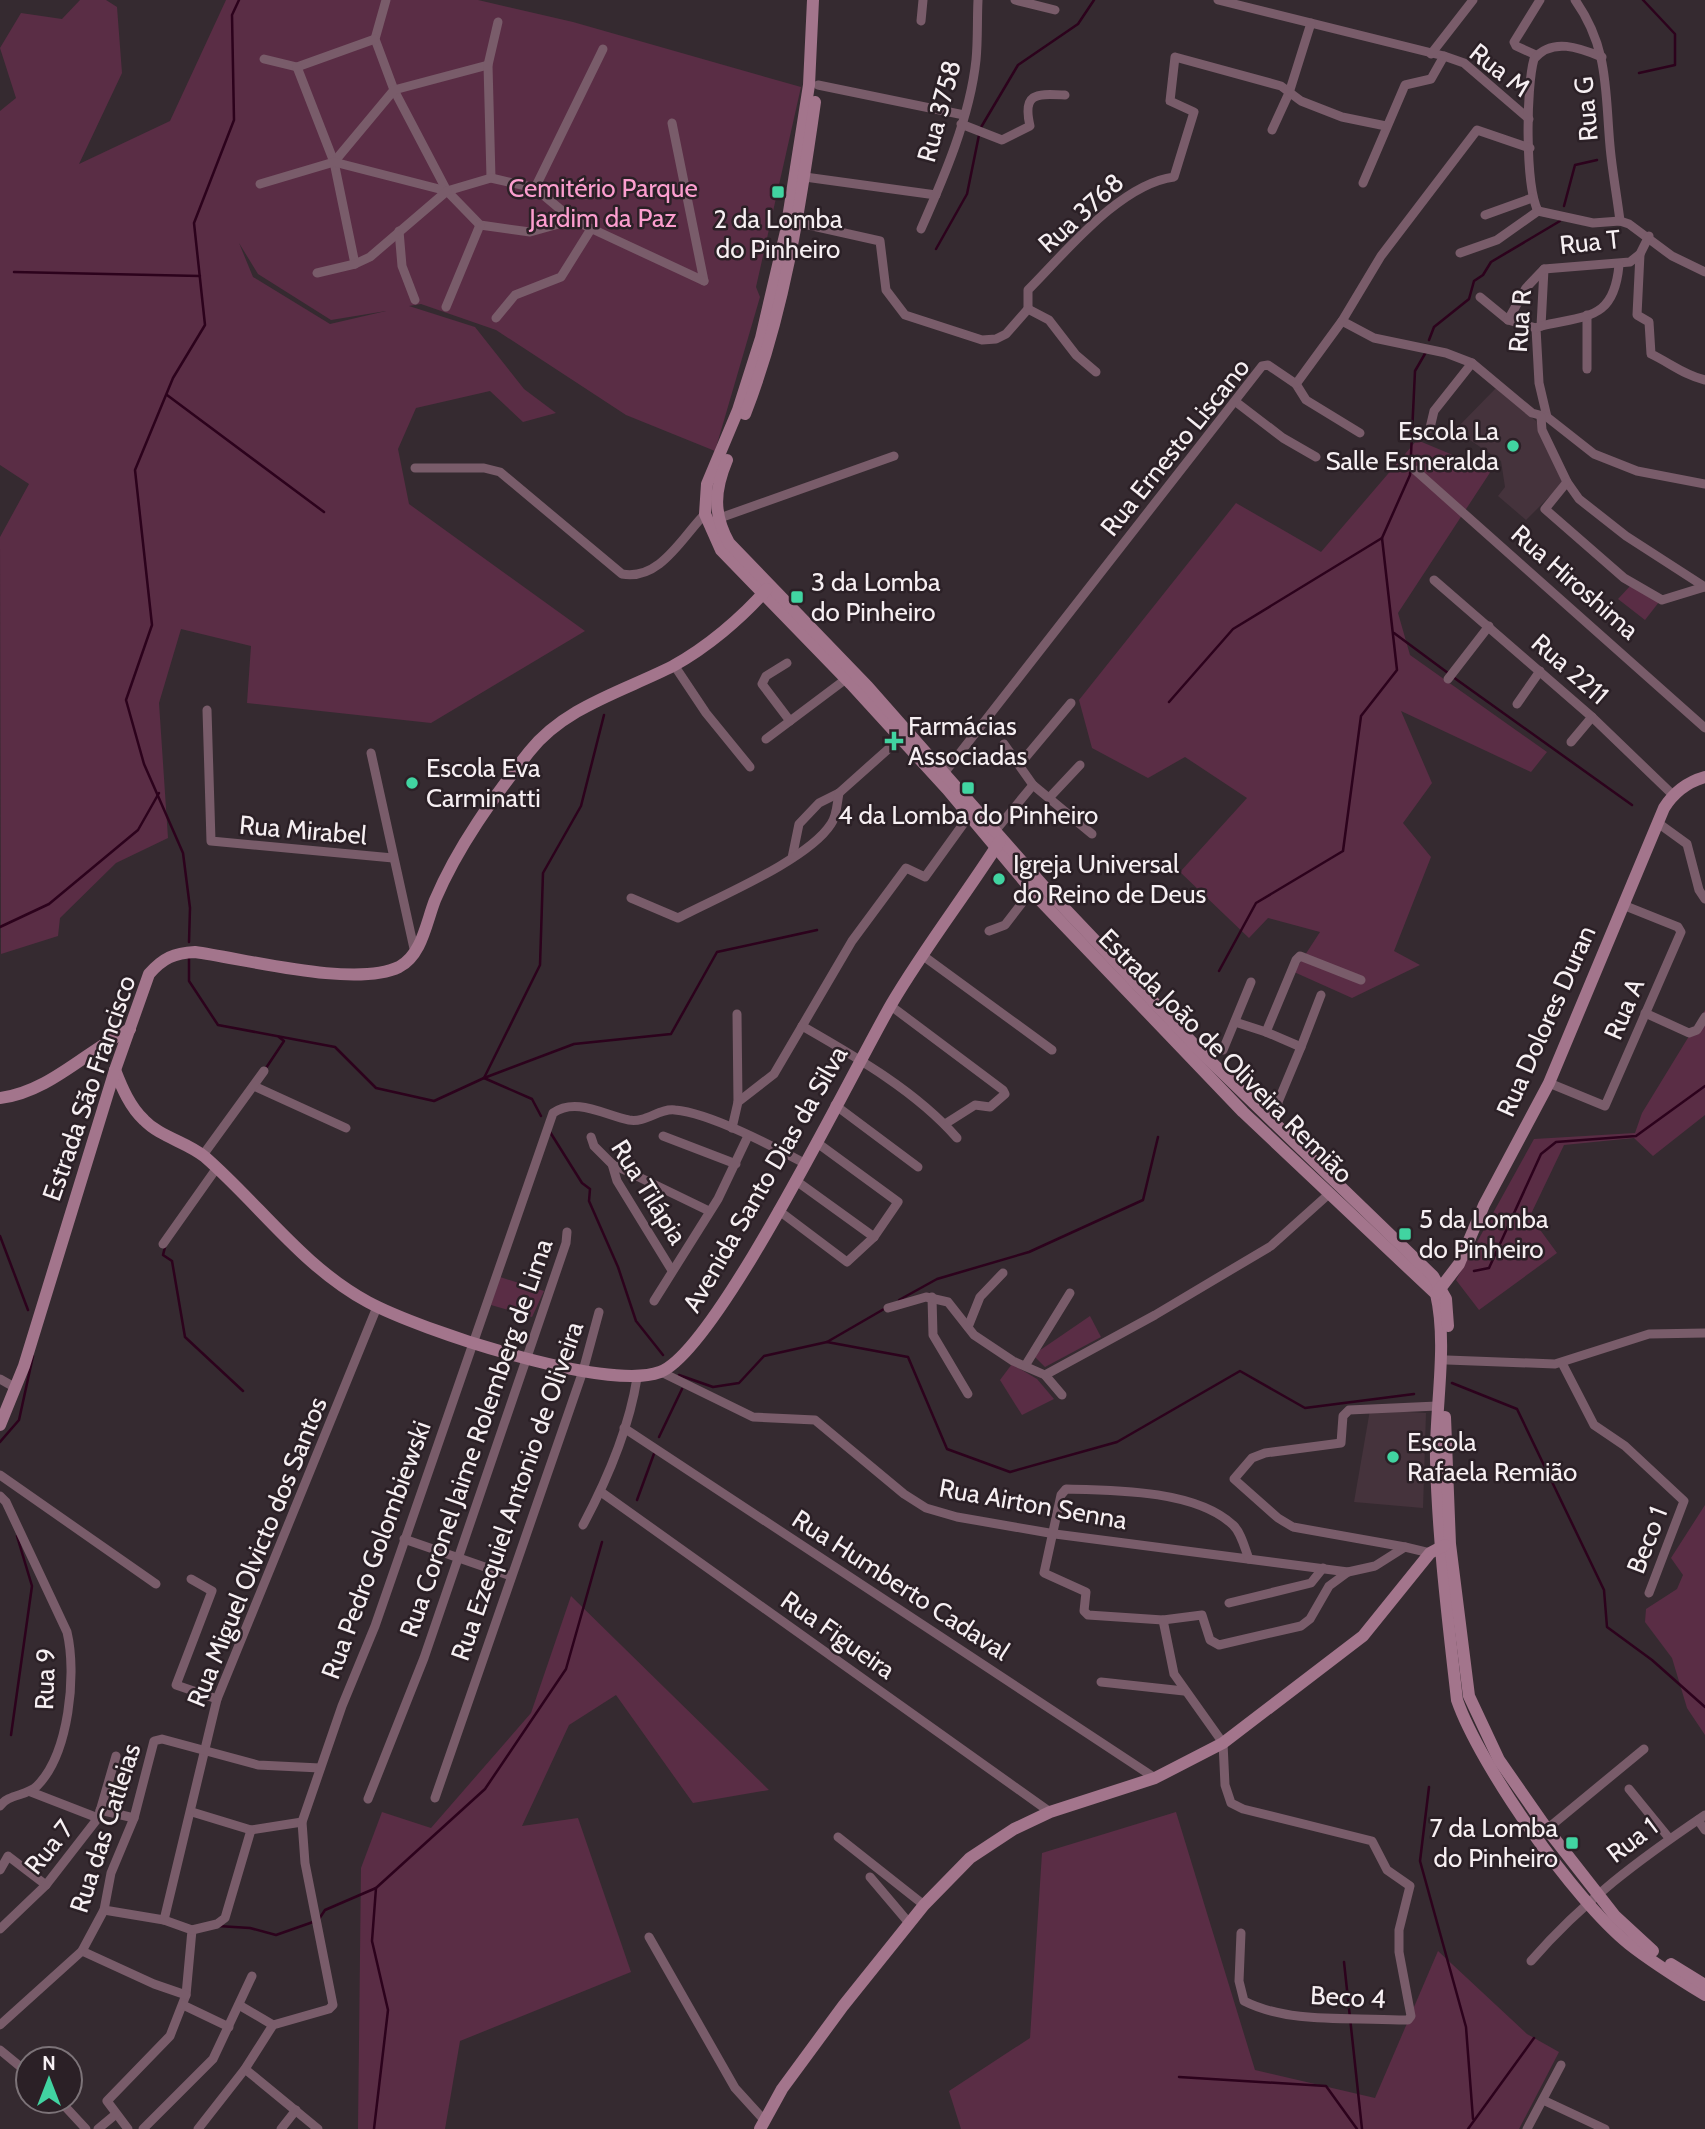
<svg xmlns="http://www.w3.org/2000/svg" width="1705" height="2129" viewBox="0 0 1705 2129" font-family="Cabin,sans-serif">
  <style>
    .built { fill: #45333c }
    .green { fill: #5a2d45; fill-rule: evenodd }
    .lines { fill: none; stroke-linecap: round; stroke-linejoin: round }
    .stream { stroke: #2c021c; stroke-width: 2.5 }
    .street { stroke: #795c6a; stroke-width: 9 }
    .secondary { stroke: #a3758c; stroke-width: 12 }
    .poi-dot { fill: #41d4a1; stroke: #2b2026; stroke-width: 2.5 }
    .labels { text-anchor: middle; stroke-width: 5; stroke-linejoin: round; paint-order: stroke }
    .street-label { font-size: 26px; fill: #f6eff2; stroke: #2b2026 }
    .park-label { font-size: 26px; fill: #fc9ecf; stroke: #2b2026 }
    .poi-label { font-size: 26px; fill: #f6eff2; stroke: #2b2026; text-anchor: start }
  </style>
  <rect width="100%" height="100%" fill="#352a30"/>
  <g class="built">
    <polygon points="1496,388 1536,421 1563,483 1526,520 1498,496 1505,487 1501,461 1455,430"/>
    <polygon points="1370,1410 1426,1413 1423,1508 1354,1502"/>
  </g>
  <g class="green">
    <path d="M80,0H106L117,7L122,73L79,164L170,121L226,0H478L573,22L801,87L756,287L760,297L715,451L626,415L496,330L421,304L409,306L475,327L524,389L556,413L523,422L490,391L416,408L398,449L409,504L585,631L431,723L247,703L251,646L181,629L159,703L168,838L116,863L60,918L58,936L1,954L0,537L29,484L0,465V111L16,98L0,48L21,13L62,19ZM239,243L258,274L331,320L386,311L330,324L253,277Z"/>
    <polygon points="1417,440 1491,471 1398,613 1410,655 1547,752 1531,772 1401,711 1432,783 1403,823 1431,857 1394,951 1420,965 1352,998 1294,972 1320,932 1268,918 1249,938 1180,872 1247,798 1185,757 1148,778 1092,748 1079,700 1236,503 1321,552"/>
    <polygon points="1632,584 1659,602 1645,620 1618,599"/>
    <polygon points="1705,1010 1705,1115 1653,1156 1634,1138 1564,1145 1530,1216 1557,1253 1479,1310 1456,1280 1534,1139 1635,1133 1642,1113"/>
    <polygon points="500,1277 544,1291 532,1317 491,1305"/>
    <polygon points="1090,1316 1101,1337 1045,1367 1033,1355"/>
    <polygon points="1012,1364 1037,1379 1054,1399 1022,1415 1000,1380"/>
    <polygon points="1705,1505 1705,1735 1687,1708 1672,1658 1645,1622 1646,1609 1677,1589 1683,1575 1671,1558"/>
    <polygon points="571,1596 769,1790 693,1803 616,1695 569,1725 522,1826 578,1818 631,1972 460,2041 445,2129 358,2129 361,1868 382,1812 431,1828 531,1713"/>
    <polygon points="1176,1812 1255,2070 1375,2098 1438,1951 1527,2034 1559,2052 1519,2129 961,2129 949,2091 1030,2038 1042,1853"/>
  </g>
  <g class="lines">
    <g class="stream">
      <polyline points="1639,73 1675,65 1675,34 1643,0"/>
      <polyline points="980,129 1018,65 1078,24 1094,0"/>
      <polyline points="1564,206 1575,165 1597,160"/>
      <polyline points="936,249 967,194 979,135"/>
      <polyline points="14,272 200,276"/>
      <polyline points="1429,340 1434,327 1469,299 1474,281 1483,275 1491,262 1560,221"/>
      <polyline points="167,395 324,512"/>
      <polyline points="1394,633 1448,673"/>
      <polyline points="1453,677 1632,805"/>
      <polyline points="1169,702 1233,629 1382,538"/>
      <polyline points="0,927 49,904 138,830 159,793"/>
      <polyline points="189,942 190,908 183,853 144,764 126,700 152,625 135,470 173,378 205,325 194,223 234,120 232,15 239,0"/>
      <polyline points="189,956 189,981 218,1025 335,1047 376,1088 434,1101 484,1078 532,1099 541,1116"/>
      <polyline points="1219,971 1256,903 1343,851 1361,716 1397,670 1382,538 1410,475 1415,371 1426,352"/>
      <polyline points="266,1068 284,1041 279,1037"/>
      <polyline points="484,1078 574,1044 671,1034 717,952 817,930"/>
      <polyline points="484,1078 540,965 543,873 581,806 604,715"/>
      <polyline points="550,1132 582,1183 590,1189 589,1201 618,1267 636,1321 663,1355"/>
      <polyline points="0,1236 28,1310"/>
      <polyline points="165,1247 163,1255 172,1261 185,1337 243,1391"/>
      <polyline points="1474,1271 1489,1268 1541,1154 1556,1142 1636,1136 1705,1086"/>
      <polyline points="899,1300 937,1279 1029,1252 1143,1200 1158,1137"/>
      <polyline points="827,1342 908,1357 947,1449 1010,1472 1117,1442 1240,1371 1305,1408 1414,1394"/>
      <polyline points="679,1375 713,1387 739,1383 764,1356 827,1342 884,1309"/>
      <polyline points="1452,1383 1517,1409 1604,1590 1607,1627 1652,1660 1705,1707"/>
      <polyline points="659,1437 682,1389"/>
      <polyline points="0,1442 19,1420 33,1356"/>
      <polyline points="637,1500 655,1451"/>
      <polyline points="11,1735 32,1586 17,1536"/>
      <polyline points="1429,1787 1420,1861 1466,2027 1473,2119"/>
      <polyline points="319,1919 325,1910 376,1888"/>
      <polyline points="218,1926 250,1928 276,1935 313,1922"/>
      <polyline points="1344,1962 1362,2129"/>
      <polyline points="1179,2077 1326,2086 1357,2129"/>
      <polyline points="374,2129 388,2010 372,1941 376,1888 485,1789 566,1669 602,1542"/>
      <polyline points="1468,2129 1534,2038"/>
    </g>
    <g class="street">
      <polyline points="386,0 375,39 394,90 447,191"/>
      <polyline points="1015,0 1055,10"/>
      <polyline points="1218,0 1444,56 1431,79 1405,85 1363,183"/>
      <path d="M1575,0C1609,48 1605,91 1610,146C1612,170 1617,196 1620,221"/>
      <polyline points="921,21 923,0"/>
      <polyline points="1431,54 1473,0"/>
      <polyline points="1536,55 1516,46 1514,42 1540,0"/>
      <polyline points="1444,56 1464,63 1529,119"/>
      <polyline points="264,59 297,67 375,39"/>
      <polyline points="297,67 334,162 355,264"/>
      <polyline points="818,85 964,115"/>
      <polyline points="672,123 704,281"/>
      <path d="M961,124L1002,140L1030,126C1022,92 1037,94 1065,95"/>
      <polyline points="1272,130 1289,93 1311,23"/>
      <polyline points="334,162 394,90 488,65"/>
      <polyline points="805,177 936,195"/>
      <polyline points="491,178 488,65 498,22"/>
      <polyline points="260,184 334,162 447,191"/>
      <polyline points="535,188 603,49"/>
      <path d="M1538,211C1525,185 1526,87 1534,59C1552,37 1580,48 1602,57"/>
      <polyline points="1538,211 1593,223 1620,221 1629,224 1672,256 1705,272"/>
      <polyline points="1485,215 1532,198"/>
      <polyline points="573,220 530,232 480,225 447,191 491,178 535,188 573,220 704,281"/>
      <polyline points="795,222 880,241 886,290 905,315 982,340 996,339 1006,334 1028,309 1049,320 1076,355 1096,372"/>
      <path d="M921,229C944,177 970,117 976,60C978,40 977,20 978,0"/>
      <polyline points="399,231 402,266 415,300"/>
      <polyline points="1460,253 1497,240 1538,211"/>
      <path d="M1640,254L1637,315L1649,322L1651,354C1670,363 1684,375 1705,380"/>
      <polyline points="1544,269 1541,326 1536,328 1539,383 1547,417"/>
      <polyline points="317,273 355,264 370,257 447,191"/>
      <polyline points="1480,297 1508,320 1536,328"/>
      <polyline points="446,307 480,225"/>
      <path d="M1028,309V290C1066,252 1120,184 1174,177L1194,112L1170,101L1175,57L1281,86L1301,101L1342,117L1386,126"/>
      <polyline points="1587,315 1587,369"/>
      <polyline points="496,318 515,295 561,277 591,229"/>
      <polyline points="1508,320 1526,288 1544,269 1630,262 1640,254 1649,236"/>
      <polyline points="1342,321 1374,338 1446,353 1472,363 1532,413 1547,417 1594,454 1637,471 1705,484"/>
      <path d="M1541,326C1588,315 1614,320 1619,265"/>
      <polyline points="1296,384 1306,400 1360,433"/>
      <polyline points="1236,402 1283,438 1316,457"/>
      <polyline points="1541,417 1542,430 1567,482 1579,499 1626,536 1705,587"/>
      <polyline points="1430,428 1434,411 1472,363"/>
      <path d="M415,468H484L500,472L622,574C660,581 682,537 705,514"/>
      <polyline points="1415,470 1705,728"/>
      <polyline points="1567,482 1545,509 1624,578 1662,600 1704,587"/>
      <polyline points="717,519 894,456"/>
      <polyline points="1434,580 1592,717 1673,795"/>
      <polyline points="787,663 766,676 762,684 790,721"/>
      <polyline points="674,665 706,713 750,767"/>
      <polyline points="1448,679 1489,626"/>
      <polyline points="1517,704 1540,671"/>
      <polyline points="207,710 211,841 393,858"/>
      <polyline points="766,739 846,679"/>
      <polyline points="1571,742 1592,717"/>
      <polyline points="1004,744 1033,785 1092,834"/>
      <polyline points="371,753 415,953"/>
      <polyline points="1020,764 1071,703"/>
      <polyline points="945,772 1262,366 1268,365 1296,384 1342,321 1381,256 1477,130 1530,148"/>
      <polyline points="1049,798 1080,765"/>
      <polyline points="1658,823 1687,844 1699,890 1705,899"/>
      <polyline points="996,830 1033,785"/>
      <polyline points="792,858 799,824 819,803 839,793 904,735"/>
      <path d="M631,898L678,918C718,897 808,860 831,824C837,816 837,803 839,793"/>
      <polyline points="989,931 1005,925 1032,890"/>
      <polyline points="922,955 1052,1050"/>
      <polyline points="891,1006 1003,1090 1005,1094 990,1107 975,1105 945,1124"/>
      <polyline points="1645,1013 1689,1033 1697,1030 1705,1017"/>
      <polyline points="737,1014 738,1102"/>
      <polyline points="1235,1022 1266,1032"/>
      <path d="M802,1026C856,1057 916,1091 957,1138"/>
      <polyline points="1301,1047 1321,995"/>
      <polyline points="1223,1050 1251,982"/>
      <polyline points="1549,1083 1605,1106 1681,932 1678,927 1623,905"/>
      <polyline points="254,1086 346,1128"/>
      <polyline points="835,1105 918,1167"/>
      <polyline points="1277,1126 1278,1102 1301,1047 1266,1032 1296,960 1300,956 1361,980"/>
      <polyline points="732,1128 738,1102 774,1074 852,941 906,868 925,877 969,816"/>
      <polyline points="663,1136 736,1164"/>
      <polyline points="591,1137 594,1146 612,1164 617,1181 671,1269"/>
      <polyline points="203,1155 264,1071"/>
      <polyline points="612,1164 709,1211"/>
      <polyline points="795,1180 874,1237"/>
      <polyline points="778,1210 847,1262 874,1237 898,1202 816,1142"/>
      <polyline points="163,1244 216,1169"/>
      <polyline points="932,1297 933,1335 968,1394"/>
      <polyline points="654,1301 718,1199 748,1136"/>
      <polyline points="888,1308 926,1297 948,1302 974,1335 1013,1361 1045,1375 1062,1395"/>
      <polyline points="968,1327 980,1297 1003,1273"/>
      <polyline points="1447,1360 1555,1364 1649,1334 1705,1333"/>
      <polyline points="1562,1363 1594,1425 1625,1446 1684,1501 1649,1593"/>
      <polyline points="1025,1366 1070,1293"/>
      <polyline points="661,1372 753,1417 815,1420 904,1494 926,1508 957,1517 1055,1534 1348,1572 1375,1566 1405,1547 1430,1553"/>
      <polyline points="1045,1375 1155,1315 1271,1246 1330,1193"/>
      <polyline points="0,1379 16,1388"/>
      <polyline points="624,1428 1155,1778"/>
      <polyline points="0,1475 156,1584"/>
      <polyline points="601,1492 1050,1812"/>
      <path d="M0,1496L6,1502L67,1632C77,1674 69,1754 37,1786C27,1796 8,1794 0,1806"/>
      <path d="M583,1525C607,1480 629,1429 637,1378"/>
      <polyline points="404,1539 511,1576"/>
      <polyline points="1405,1547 1293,1527 1278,1518 1234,1479 1252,1458 1265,1453 1341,1443 1343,1416 1349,1410 1437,1406"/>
      <path d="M1249,1559C1245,1549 1241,1532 1233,1525C1196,1490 1114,1490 1066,1489L1061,1495L1044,1573L1086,1592L1084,1611L1088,1615L1163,1620L1202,1615L1210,1640L1219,1645L1301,1626L1310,1619L1329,1586L1348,1572"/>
      <polyline points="191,1579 212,1591 176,1685 217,1699"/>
      <polyline points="1229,1603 1311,1583 1323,1568"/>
      <path d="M1163,1620L1174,1674L1223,1743L1225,1785L1231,1803L1243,1809L1372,1841L1387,1870L1410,1886L1399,1930V1952L1411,2016L1408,2020H1399C1350,2017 1289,2024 1244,2001L1239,1981L1241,1933"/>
      <polyline points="1101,1682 1184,1691"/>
      <polyline points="1629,1789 1669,1838"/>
      <polyline points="31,1792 98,1818"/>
      <polyline points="435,1798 583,1371 599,1312"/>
      <polyline points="368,1799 424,1658 566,1243 567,1232"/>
      <polyline points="100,1810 134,1818"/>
      <polyline points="192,1812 251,1830 302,1822"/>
      <polyline points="1698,1820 1705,1830"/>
      <polyline points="1547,1829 1644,1749"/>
      <polyline points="838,1837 924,1905"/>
      <polyline points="0,1870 8,1856 46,1885"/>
      <polyline points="870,1877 909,1923"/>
      <polyline points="104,1910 164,1920 192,1930 186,1995 170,2036 107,2101 128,2129"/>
      <polyline points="164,1920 217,1699 377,1307"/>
      <polyline points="0,1929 46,1885 98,1818 116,1756"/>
      <polyline points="192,1930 217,1924 225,1918 251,1830"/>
      <polyline points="649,1937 735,2088 765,2121"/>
      <polyline points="82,1951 154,1984 186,1995"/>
      <path d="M1531,1961C1583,1901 1640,1859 1705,1815"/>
      <polyline points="183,2005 229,2027"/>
      <polyline points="239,2005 273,2025"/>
      <polyline points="0,2025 82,1951 104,1910 111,1873 134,1818 154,1741 162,1739 258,1765 320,1768"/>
      <polyline points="0,2050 28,2073"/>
      <polyline points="245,2069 318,2129"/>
      <polyline points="1543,2100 1605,2129"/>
      <polyline points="60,2101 86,2129"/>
      <polyline points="98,2129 116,2114"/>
      <polyline points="143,2129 213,2059 252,1976"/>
      <path d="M198,2129L245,2069L273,2025L329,2009L333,2005L305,1863L302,1822L342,1706L375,1626L553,1113C576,1097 604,1115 629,1120C646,1123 659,1108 675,1110C710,1113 772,1146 804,1163"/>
      <polyline points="281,2129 296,2110"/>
      <polyline points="1527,2129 1561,2065"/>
    </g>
    <g class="secondary">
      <path d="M813,0L809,85L786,231L761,338L738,410L707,484L705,514L721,550L851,684L947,789L1040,900L1243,1112L1436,1294C1448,1345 1435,1407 1436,1460C1438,1540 1448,1620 1457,1700C1480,1766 1574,1900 1629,1944C1653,1963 1679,1979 1705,1995"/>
      <path d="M745,414C784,314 800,208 815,102"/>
      <path d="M727,460C714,491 713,514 729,543L868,687L1047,890L1204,1055L1433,1276L1446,1299L1448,1326"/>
      <path d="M115,1070C122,1088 130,1107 144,1120C160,1137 187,1142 205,1157C260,1205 303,1267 368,1302C420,1330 606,1392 660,1372C717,1351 853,1070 892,1003C925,947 965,896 1000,841"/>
      <path d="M0,1098C49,1092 86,1051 130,1029"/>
      <path d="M1436,1294L1459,1264L1484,1205L1549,1083L1664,808C1674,792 1687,782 1705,777"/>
      <polyline points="1445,1417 1450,1544 1469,1696 1499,1760 1547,1829 1615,1916 1653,1951"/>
      <path d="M0,1425L24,1366L115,1070L149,974C163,958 174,953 195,952C246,959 355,988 399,967C422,955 426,923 435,900C458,846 493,798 529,752C564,707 624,691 673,666C706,648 742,618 767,589"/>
      <polyline points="1671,1964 1705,1985"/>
      <polyline points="760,2129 782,2089 843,2006 924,1905 970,1858 1014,1829 1050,1812 1155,1778 1223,1743 1363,1636 1430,1553 1445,1545"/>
    </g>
  </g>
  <g class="poi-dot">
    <rect x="771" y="185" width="14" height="14" rx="3.5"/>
    <circle cx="1513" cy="446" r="7"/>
    <rect x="790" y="590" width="14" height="14" rx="3.5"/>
    <path d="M890.5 730.5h7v7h7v7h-7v7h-7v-7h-7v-7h7z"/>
    <circle cx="412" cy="783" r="7"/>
    <rect x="961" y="781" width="14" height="14" rx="3.5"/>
    <circle cx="999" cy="879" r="7"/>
    <rect x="1398" y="1227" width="14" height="14" rx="3.5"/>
    <circle cx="1393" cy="1457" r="7"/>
    <rect x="1565" y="1836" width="14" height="14" rx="3.5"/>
  </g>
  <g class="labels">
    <g class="street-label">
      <text transform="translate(1500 70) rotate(38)" y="9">Rua M</text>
      <text transform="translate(1586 109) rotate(-95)" y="9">Rua G</text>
      <text transform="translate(939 111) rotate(-75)" y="9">Rua 3758</text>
      <text transform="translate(1081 213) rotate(-42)" y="9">Rua 3768</text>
      <text transform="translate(1590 242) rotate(-6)" y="9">Rua T</text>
      <text transform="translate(1520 321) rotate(-86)" y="9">Rua R</text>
      <text transform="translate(1175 447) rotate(-51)" y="9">Rua Ernesto Liscano</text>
      <text transform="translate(1575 582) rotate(41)" y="9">Rua Hiroshima</text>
      <text transform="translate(1570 669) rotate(41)" y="9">Rua 2211</text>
      <text transform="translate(303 830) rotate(5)" y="9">Rua Mirabel</text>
      <text transform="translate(1624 1009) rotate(-67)" y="9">Rua A</text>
      <text transform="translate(1546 1021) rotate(-66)" y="9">Rua Dolores Duran</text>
      <text transform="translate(1226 1056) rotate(45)" y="9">Estrada João de Oliveira Remião</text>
      <text transform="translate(89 1088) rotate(-71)" y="9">Estrada São Francisco</text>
      <text transform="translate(765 1179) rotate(-60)" y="9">Avenida Santo Dias da Silva</text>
      <text transform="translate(649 1192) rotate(58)" y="9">Rua Tilápia</text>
      <text transform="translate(476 1438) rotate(-71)" y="9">Rua Coronel Jaime Rolemberg de Lima</text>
      <text transform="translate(517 1491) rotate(-71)" y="9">Rua Ezequiel Antonio de Oliveira</text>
      <text transform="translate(1033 1504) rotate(10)" y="9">Rua Airton Senna</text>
      <text transform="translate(1647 1540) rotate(-69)" y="9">Beco 1</text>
      <text transform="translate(376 1550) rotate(-70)" y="9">Rua Pedro Golombiewski</text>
      <text transform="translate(257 1552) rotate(-68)" y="9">Rua Miguel Olvicto dos Santos</text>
      <text transform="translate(901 1585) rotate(33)" y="9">Rua Humberto Cadaval</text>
      <text transform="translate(838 1635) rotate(35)" y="9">Rua Figueira</text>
      <text transform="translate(45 1679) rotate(-88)" y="9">Rua 9</text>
      <text transform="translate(105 1828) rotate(-72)" y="9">Rua das Catleias</text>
      <text transform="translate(1632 1840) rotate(-37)" y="9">Rua 1</text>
      <text transform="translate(49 1847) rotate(-51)" y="9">Rua 7</text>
      <text transform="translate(1348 1997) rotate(3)" y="9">Beco 4</text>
    </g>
    <g class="park-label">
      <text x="603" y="197">Cemitério Parque<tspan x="603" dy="30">Jardim da Paz</tspan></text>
    </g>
    <g class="poi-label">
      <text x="778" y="228" text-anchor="middle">2 da Lomba<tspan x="778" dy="30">do Pinheiro</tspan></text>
      <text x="1499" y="440" text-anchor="end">Escola La<tspan x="1499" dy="30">Salle Esmeralda</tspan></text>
      <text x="811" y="591">3 da Lomba<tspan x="811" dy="30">do Pinheiro</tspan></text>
      <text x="908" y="735">Farmácias<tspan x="908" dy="30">Associadas</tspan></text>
      <text x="426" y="777">Escola Eva<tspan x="426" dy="30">Carminatti</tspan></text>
      <text x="968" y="824" text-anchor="middle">4 da Lomba do Pinheiro</text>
      <text x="1013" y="873">Igreja Universal<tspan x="1013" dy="30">do Reino de Deus</tspan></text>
      <text x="1419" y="1228">5 da Lomba<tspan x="1419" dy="30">do Pinheiro</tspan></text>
      <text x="1407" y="1451">Escola<tspan x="1407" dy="30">Rafaela Remião</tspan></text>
      <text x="1558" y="1837" text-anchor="end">7 da Lomba<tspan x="1558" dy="30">do Pinheiro</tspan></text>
    </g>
  </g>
  <g transform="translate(49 2080)"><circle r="33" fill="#2b2026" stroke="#7c7378" stroke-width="2"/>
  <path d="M0-5L12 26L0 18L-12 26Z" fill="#41d4a1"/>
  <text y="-10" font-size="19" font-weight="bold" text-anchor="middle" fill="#f6eff2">N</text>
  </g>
</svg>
